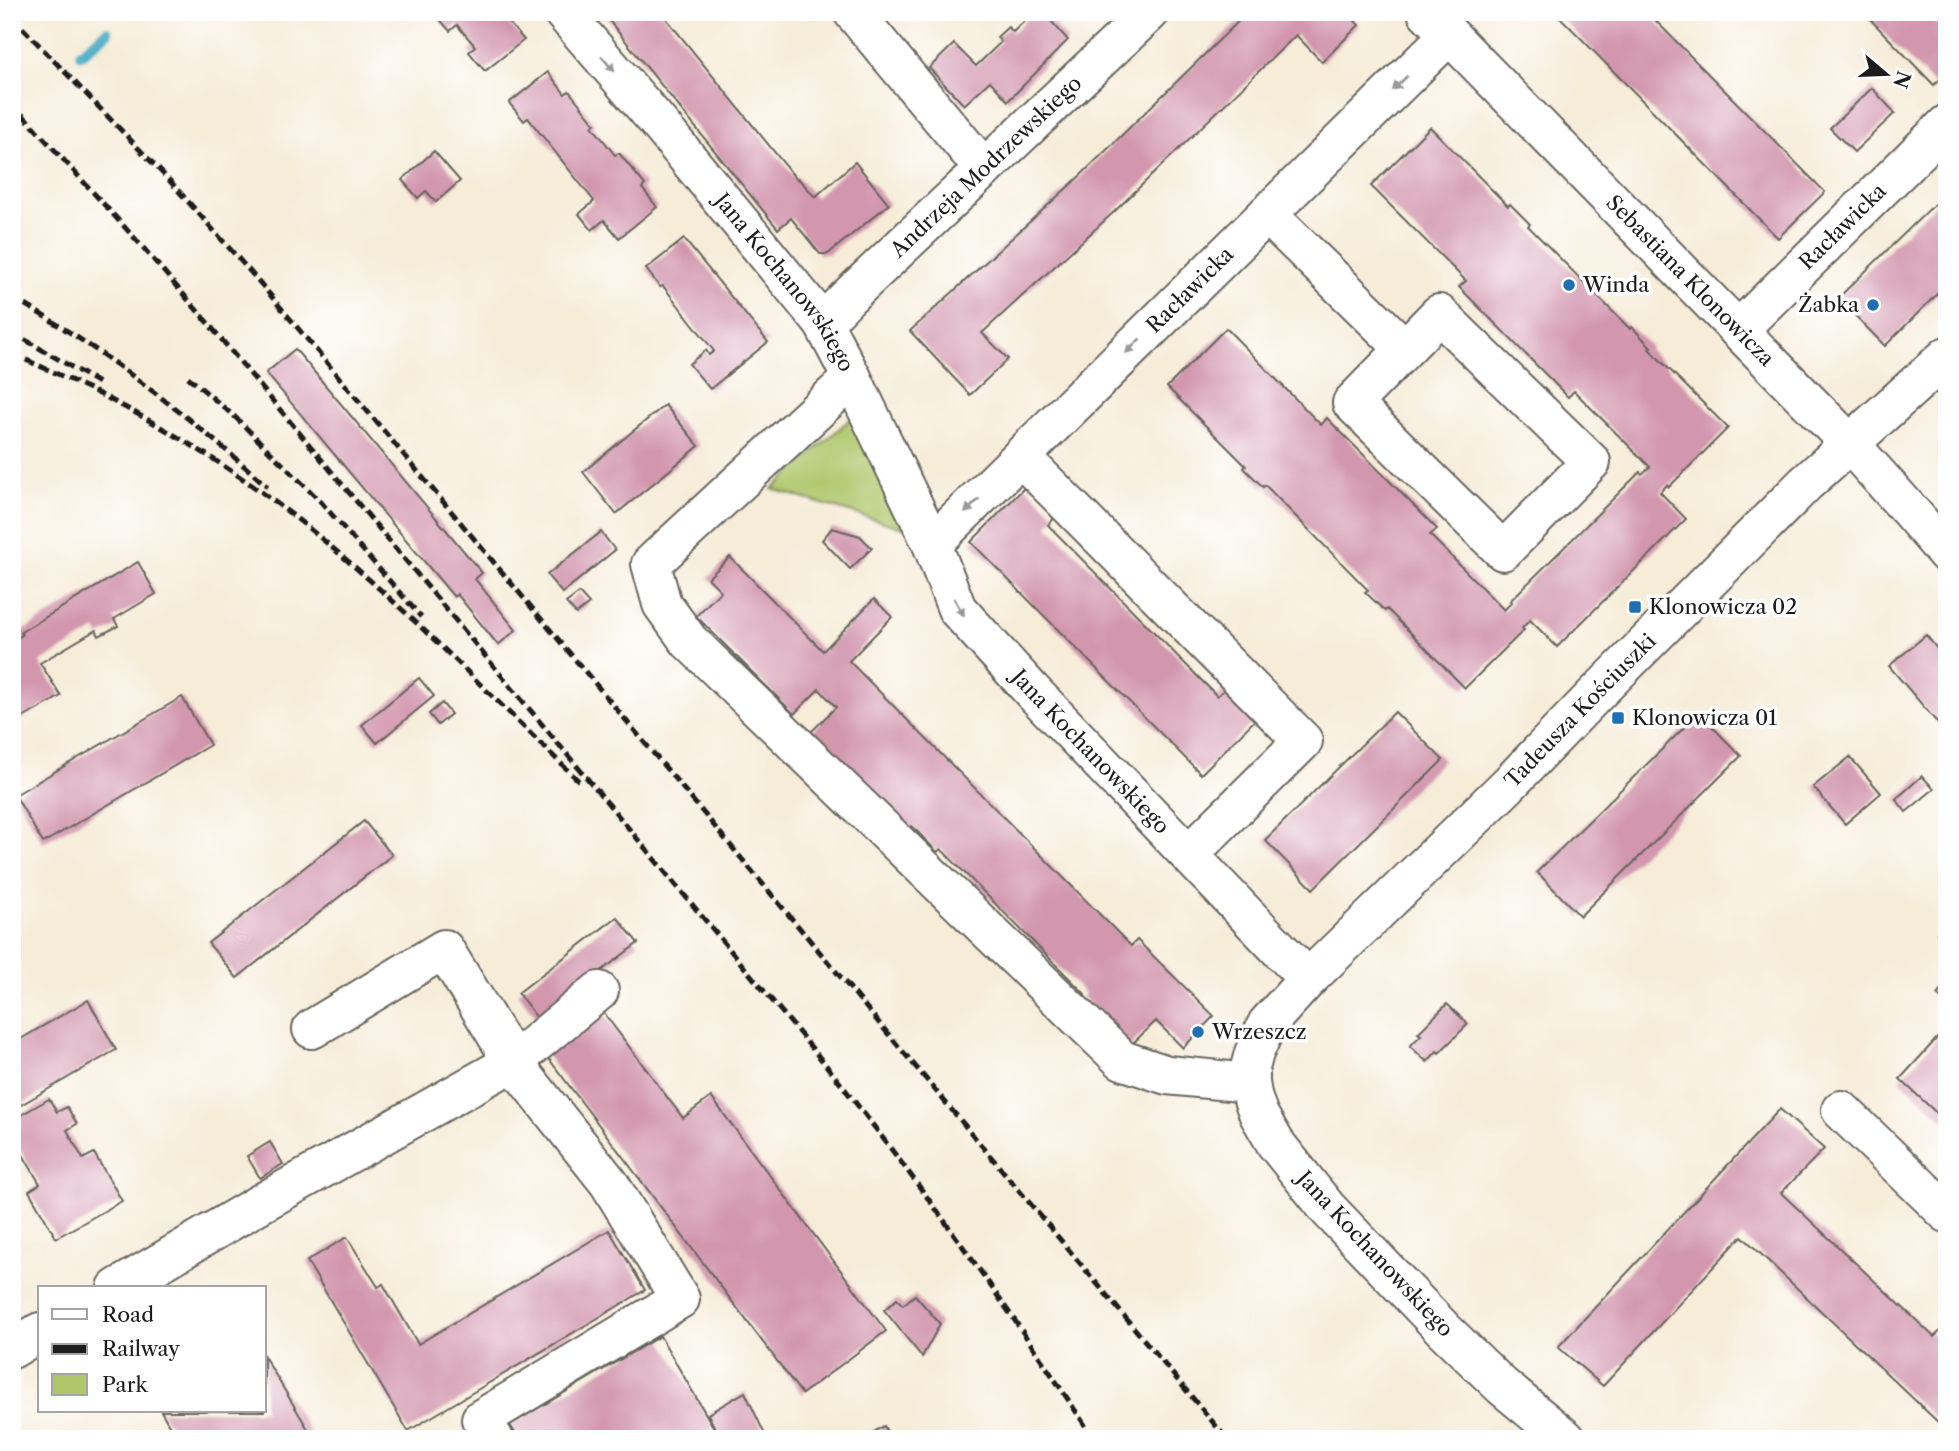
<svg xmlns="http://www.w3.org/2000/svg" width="1959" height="1451" viewBox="0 0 1959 1451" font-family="'Libre Caslon Text',serif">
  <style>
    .green { fill: #afc66b; stroke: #667144; stroke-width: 2 }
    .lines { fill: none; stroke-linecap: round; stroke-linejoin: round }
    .stream { stroke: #46acc5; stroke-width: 12 }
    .building { fill: #d296ad }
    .minor-casing { stroke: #68655e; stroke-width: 42 }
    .minor { stroke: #fff; stroke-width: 38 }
    .rail { stroke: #1c1c1c; stroke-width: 5; stroke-dasharray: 10 5; stroke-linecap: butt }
    .oneway { fill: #999 }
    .poi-dot { fill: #1f6fb2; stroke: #fff; stroke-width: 2.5 }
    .labels { text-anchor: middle; stroke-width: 7; stroke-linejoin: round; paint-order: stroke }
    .street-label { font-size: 21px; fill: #1c1c1c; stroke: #fff }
    .poi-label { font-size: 21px; fill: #1c1c1c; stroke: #fff; text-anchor: start }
  </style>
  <rect width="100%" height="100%" fill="#fff"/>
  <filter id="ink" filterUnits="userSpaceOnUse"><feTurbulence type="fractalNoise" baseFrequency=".0143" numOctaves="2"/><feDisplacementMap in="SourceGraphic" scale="14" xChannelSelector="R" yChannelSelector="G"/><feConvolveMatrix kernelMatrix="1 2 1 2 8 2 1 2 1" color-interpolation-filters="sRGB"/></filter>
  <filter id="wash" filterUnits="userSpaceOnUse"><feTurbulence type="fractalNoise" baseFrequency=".00686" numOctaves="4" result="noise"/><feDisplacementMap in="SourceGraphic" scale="28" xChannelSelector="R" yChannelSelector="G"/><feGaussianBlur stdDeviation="1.57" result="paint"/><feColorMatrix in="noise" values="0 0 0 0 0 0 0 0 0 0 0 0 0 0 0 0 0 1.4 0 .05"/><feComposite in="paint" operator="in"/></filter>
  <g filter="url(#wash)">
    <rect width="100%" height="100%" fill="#f6ecd8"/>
    <polygon class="green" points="850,419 855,419 886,485 903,528 772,489"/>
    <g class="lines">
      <polyline class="stream" points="81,54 107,32"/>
    </g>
    <g id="blocks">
      <g class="building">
        <polygon points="433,12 499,12 524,40 485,71 469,52 475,46 457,25 450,31"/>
        <polygon points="602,12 661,12 797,180 798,178 815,197 855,162 889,204 828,254 820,254 791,218 778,229"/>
        <polygon points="1034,12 1043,12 1068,40 1008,101 990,81 964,105 929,68 954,44 976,66 1001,42 997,37 1008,27 1013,32"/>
        <polygon points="1248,12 1346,12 1359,25 1322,62 1296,35 1115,211 982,333 1008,359 970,395 910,331 1080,176"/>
        <polygon points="1555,12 1647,12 1825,192 1778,238"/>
        <polygon points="1863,12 1947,12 1947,73 1934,85"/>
        <polygon points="548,72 565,94 569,91 581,106 595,124 592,126 615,155 619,153 645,185 642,188 657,207 619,238 604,220 592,230 579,214 594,201 528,118 524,121 509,103"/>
        <polygon points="1872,88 1895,113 1854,152 1830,128"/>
        <polygon points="1430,127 1508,206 1510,204 1530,224 1528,226 1630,329 1632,327 1651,347 1649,349 1728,428 1669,487 1667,485 1660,492 1686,519 1557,647 1530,620 1522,628 1524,630 1465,688 1387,609 1385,611 1365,592 1368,590 1265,485 1263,487 1244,468 1246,466 1167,387 1226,328 1321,425 1327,418 1437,529 1430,535 1504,610 1512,602 1510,601 1640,472 1642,474 1650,467 1574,391 1568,397 1459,287 1466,281 1371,186"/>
        <polygon points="434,151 460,181 436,202 426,191 418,198 402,180"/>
        <polygon points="1947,192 1947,284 1885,346 1838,298"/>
        <polygon points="684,239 768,342 710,389 689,364 706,350 709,355 714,351 663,286 660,287 646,269"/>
        <polygon points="295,349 482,573 475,579 516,630 498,645 457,594 454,597 266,373"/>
        <polygon points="665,405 699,446 616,514 583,472"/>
        <polygon points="1026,486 1056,516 1048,525 1217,696 1226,688 1256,719 1201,774 971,542"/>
        <polygon points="832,528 860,536 872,548 850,569 822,540"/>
        <polygon points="601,532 615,550 562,593 547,575"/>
        <polygon points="730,557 823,651 874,599 892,617 849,661 1131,946 1137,940 1214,1016 1183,1048 1156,1021 1130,1046 1082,996 1085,994 941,849 937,852 912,826 909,830 811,732 836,707 821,691 819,689 794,714 696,616 721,591 708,578"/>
        <polygon points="138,562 156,594 114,619 118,626 99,636 96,630 40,663 61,696 12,724 12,641 22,635 21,632"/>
        <polygon points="579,593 589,604 576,614 566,603"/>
        <polygon points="1926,635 1947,661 1947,721 1940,726 1889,666"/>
        <polygon points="419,678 434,696 377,743 362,725"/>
        <polygon points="182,697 210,745 43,843 15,795"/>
        <polygon points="442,703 451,714 438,725 429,714"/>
        <polygon points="1395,712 1443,760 1313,889 1265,840"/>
        <polygon points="1699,713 1741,756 1580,916 1537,872"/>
        <polygon points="1850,757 1881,793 1845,824 1813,787"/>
        <polygon points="1922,776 1934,789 1906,812 1896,799"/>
        <polygon points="364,821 392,855 237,978 208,943"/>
        <polygon points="617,917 638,943 538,1019 518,993"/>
        <polygon points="1947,925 1947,945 1937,933"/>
        <polygon points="1947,983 1947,1004 1937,995"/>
        <polygon points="88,1000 116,1050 12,1110 12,1044"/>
        <polygon points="1447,1004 1468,1024 1439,1053 1437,1051 1427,1062 1410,1046 1421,1035 1418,1033"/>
        <polygon points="600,1008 683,1118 711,1097 886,1331 802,1394 543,1051"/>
        <polygon points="1940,1035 1947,1041 1947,1117 1944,1120 1900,1079"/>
        <polygon points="49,1099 57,1112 67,1107 77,1124 67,1130 83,1159 94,1153 122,1201 56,1238 29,1191 40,1184 12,1136 12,1120"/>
        <polygon points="1780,1109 1824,1149 1781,1193 1934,1337 1947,1325 1947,1418 1941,1425 1742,1236 1603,1386 1558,1347"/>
        <polygon points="270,1142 283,1164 260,1178 247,1156"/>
        <polygon points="609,1230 645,1290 408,1431 307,1261 347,1237 378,1287 383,1284 418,1344"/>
        <polygon points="915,1295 940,1324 922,1357 884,1310 897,1299 903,1305"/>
        <polygon points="660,1336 714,1428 695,1439 519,1439 510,1425"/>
        <polygon points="264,1356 314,1439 177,1439 161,1411 264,1411"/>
        <polygon points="745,1392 767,1439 720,1439 708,1414"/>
        <polygon points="884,1426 891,1439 862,1439"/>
      </g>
    </g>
  </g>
  <g filter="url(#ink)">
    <use href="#blocks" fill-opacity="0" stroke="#68655e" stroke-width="2"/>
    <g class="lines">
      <g class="minor-casing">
        <g id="minor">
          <path id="s1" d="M563,12L657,121L823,323L852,378L932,544L957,609L1032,691L1308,979"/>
          <polyline points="853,12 984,169"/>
          <path id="s2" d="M1427,12L1850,444L1910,511L1947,554"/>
          <polyline points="1267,214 1405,349 1352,403 1503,551 1591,462 1439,314 1405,349"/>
          <path id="s3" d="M823,323L847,298L1150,12"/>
          <path id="s4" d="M1738,330L1947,124"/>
          <polyline points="852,378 651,564 662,604 689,641 1122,1060 1167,1075 1250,1083"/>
          <polyline points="1022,458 1303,741 1189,854"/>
          <path id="s5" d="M932,544L1449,35"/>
          <polyline points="312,1029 444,949 513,1062 599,991"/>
          <polyline points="1841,1110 1947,1213"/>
          <polyline points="117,1288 256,1206 513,1062 609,1183 680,1299 481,1419 494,1439"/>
          <polyline points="12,1349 40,1332"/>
          <path id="s6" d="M1566,1439L1502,1386L1444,1330L1328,1209L1276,1144L1259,1115L1253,1099L1250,1083V1068L1254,1053L1267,1024L1308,979L1507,786L1593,697L1805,484L1947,356"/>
        </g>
      </g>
      <use href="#minor" class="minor"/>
      <g class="rail">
        <polyline points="12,17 169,180 261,284 1227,1439"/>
        <path d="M12,103L140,244L202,316L825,1064C921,1184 1010,1310 1094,1439"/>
        <path d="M12,297C104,350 189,416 268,487"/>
        <polyline points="12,332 102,385"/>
        <path d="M12,354C115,397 213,452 301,522C400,601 489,694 581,783"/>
        <polyline points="188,377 234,416 321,502 421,617"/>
      </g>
    </g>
    <defs><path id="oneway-solid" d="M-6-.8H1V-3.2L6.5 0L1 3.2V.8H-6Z" transform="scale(1.75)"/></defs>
    <g class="oneway">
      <use href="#oneway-solid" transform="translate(608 64) rotate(49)"/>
      <use href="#oneway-solid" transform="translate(1400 83) rotate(136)"/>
      <use href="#oneway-solid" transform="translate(1133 346) rotate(135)"/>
      <use href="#oneway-solid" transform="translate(972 506) rotate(136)"/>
      <use href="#oneway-solid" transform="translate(959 607) rotate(60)"/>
    </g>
  </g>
  <g class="poi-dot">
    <circle cx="1569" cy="285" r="7"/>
    <circle cx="1873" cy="305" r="7"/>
    <rect x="1628" y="600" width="14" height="14" rx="3.5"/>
    <rect x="1611" y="711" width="14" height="14" rx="3.5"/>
    <circle cx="1198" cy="1032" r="7"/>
  </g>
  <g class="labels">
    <g class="street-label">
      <text dy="7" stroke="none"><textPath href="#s3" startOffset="226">Andrzeja Modrzewskiego</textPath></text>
      <text dy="7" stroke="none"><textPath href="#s4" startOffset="147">Racławicka</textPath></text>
      <text dy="7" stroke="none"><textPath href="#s2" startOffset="376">Sebastiana Klonowicza</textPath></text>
      <text dy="7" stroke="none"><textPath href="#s1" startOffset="350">Jana Kochanowskiego</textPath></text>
      <text dy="7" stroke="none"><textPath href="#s5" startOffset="362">Racławicka</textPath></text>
      <text dy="7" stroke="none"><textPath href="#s6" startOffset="987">Tadeusza Kościuszki</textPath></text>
      <text dy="7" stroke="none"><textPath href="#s1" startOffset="917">Jana Kochanowskiego</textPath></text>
      <text transform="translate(1375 1254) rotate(47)" y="7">Jana Kochanowskiego</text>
    </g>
    <g class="poi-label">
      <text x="1583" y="292">Winda</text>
      <text x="1859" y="312" text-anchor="end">Żabka</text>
      <text x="1649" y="614">Klonowicza 02</text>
      <text x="1632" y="725">Klonowicza 01</text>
      <text x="1212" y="1039">Wrzeszcz</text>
    </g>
  </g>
  <rect width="1959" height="1451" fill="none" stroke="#fff" stroke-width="42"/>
  <rect x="38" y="1286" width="228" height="126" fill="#ffffff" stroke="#a4a4a4" stroke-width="2"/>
  <rect x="52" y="1309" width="35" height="10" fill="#ffffff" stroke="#a4a4a4" stroke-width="2"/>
  <text x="102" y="1322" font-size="21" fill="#1c1c1c">Road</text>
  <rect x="52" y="1344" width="35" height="10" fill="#1c1c1c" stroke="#a4a4a4" stroke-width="2"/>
  <text x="102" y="1356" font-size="21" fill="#1c1c1c">Railway</text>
  <rect x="52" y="1374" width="35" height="21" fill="#afc66b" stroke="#a4a4a4" stroke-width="2"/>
  <text x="102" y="1392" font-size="21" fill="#1c1c1c">Park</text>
  <g transform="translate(1886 74) rotate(109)" stroke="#ffffff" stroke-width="5" paint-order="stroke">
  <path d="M0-5L12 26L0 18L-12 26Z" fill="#1c1c1c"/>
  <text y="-10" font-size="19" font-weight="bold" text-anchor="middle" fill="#1c1c1c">N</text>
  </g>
</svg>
